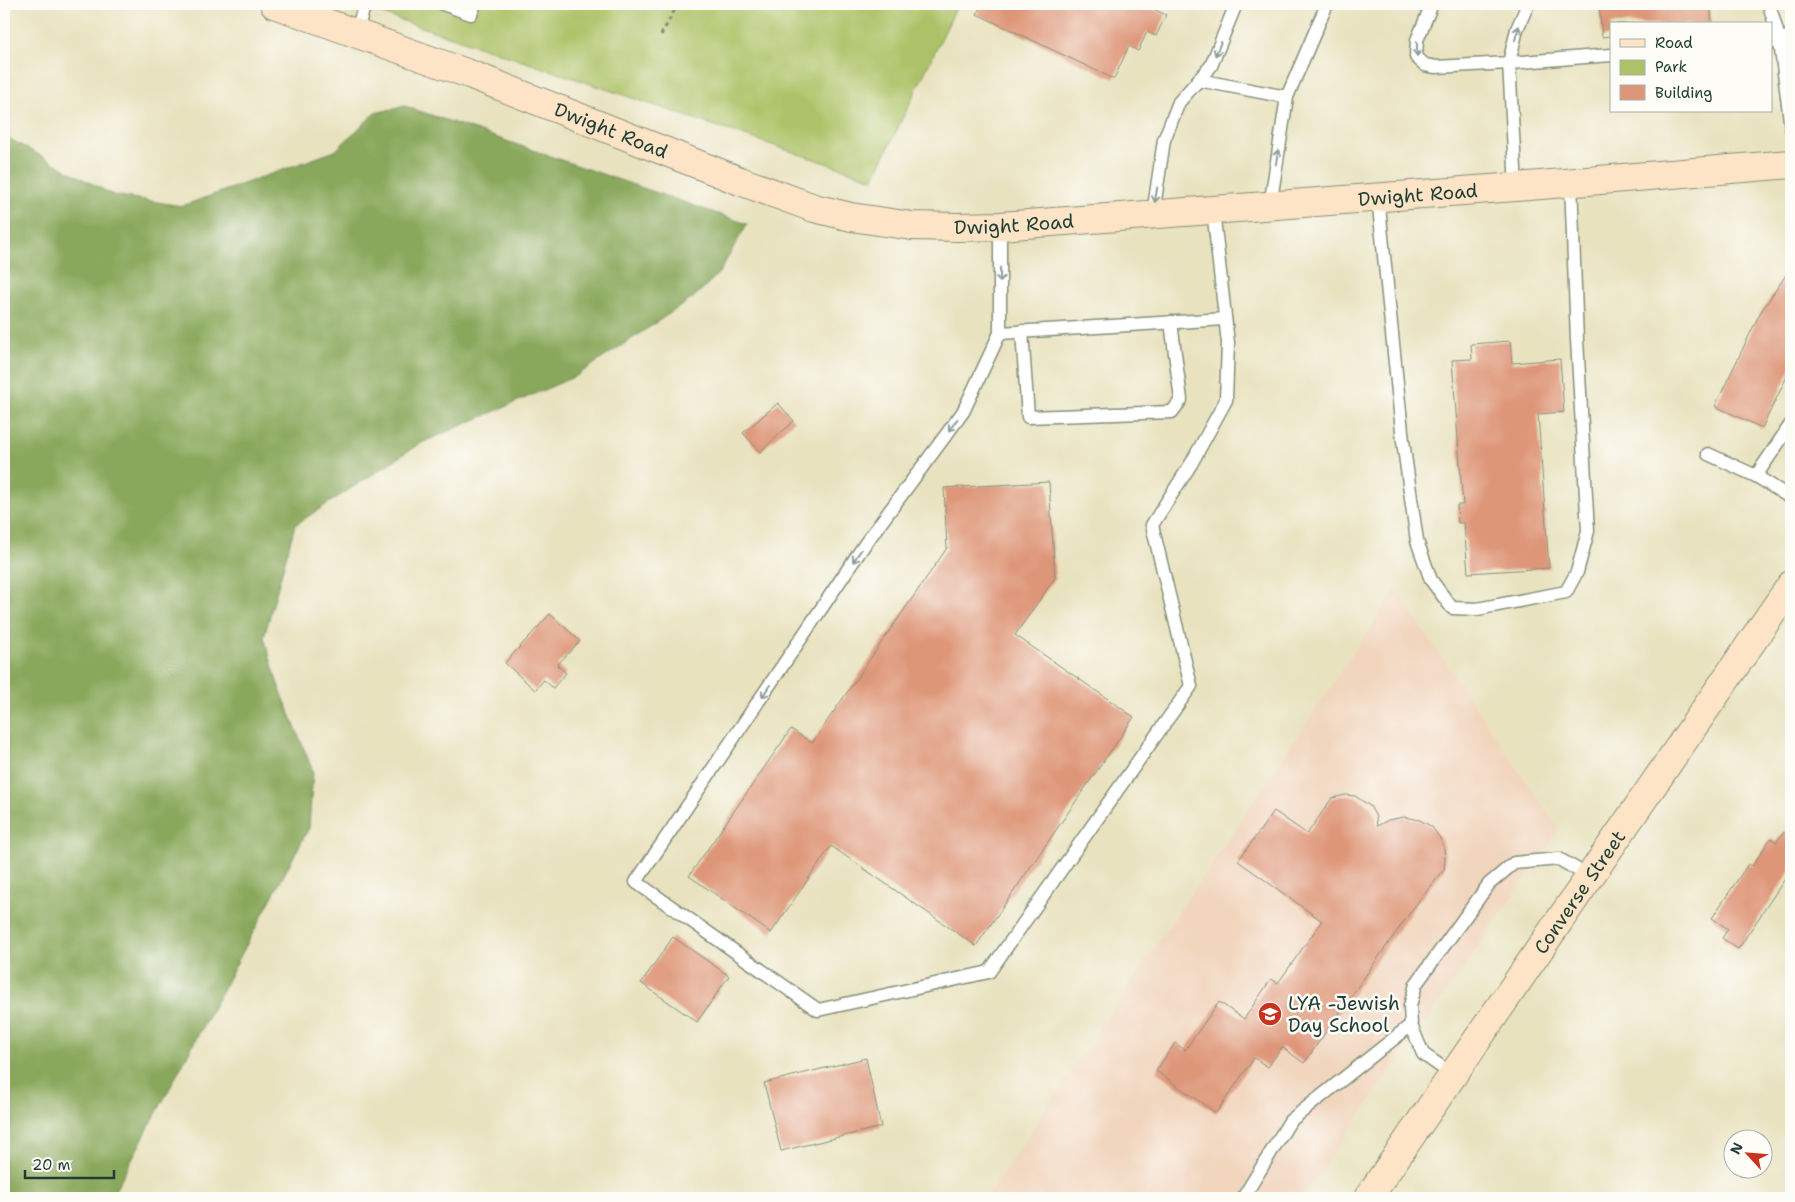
<svg xmlns="http://www.w3.org/2000/svg" width="1795" height="1202" viewBox="0 0 1795 1202" font-family="'Shantell Sans',sans-serif">
  <style>
    .built { fill: #f1d5bd }
    .green { fill: #adc267; stroke: #66804e }
    .forest { fill: #8aa85c; stroke: #547248 }
    .building { fill: #de9678 }
    .lines { fill: none; stroke-linecap: round; stroke-linejoin: round }
    .service-casing { stroke: #84907a; stroke-width: 15 }
    .secondary-casing { stroke: #84907a; stroke-width: 30 }
    .path { stroke: #84907a; stroke-width: 3; stroke-dasharray: 4 4; stroke-linecap: butt }
    .service { stroke: #fff; stroke-width: 12 }
    .secondary { stroke: #fee4c6; stroke-width: 28 }
    .oneway { stroke: #8f9e9a }
    .labels { text-anchor: middle; stroke-width: 5; stroke-linejoin: round; paint-order: stroke }
    .street-label { font-size: 19px; fill: #1f3d34; stroke: #fdfcf7 }
    .poi-label { font-size: 19px; fill: #1f3d34; stroke: #fdfcf7; text-anchor: start }
  </style>
  <rect width="100%" height="100%" fill="#fdfcf7"/>
  <filter id="ink" filterUnits="userSpaceOnUse"><feTurbulence type="fractalNoise" baseFrequency=".02" numOctaves="2"/><feDisplacementMap in="SourceGraphic" scale="10" xChannelSelector="R" yChannelSelector="G"/><feConvolveMatrix kernelMatrix="1 2 1 2 8 2 1 2 1" color-interpolation-filters="sRGB"/></filter>
  <filter id="wash" filterUnits="userSpaceOnUse"><feTurbulence type="fractalNoise" baseFrequency=".0096" numOctaves="4" result="noise"/><feDisplacementMap in="SourceGraphic" scale="20" xChannelSelector="R" yChannelSelector="G"/><feGaussianBlur stdDeviation="1.12" result="paint"/><feColorMatrix in="noise" values="0 0 0 0 0 0 0 0 0 0 0 0 0 0 0 0 0 1.4 0 .05"/><feComposite in="paint" operator="in"/></filter>
  <g filter="url(#wash)">
    <rect width="100%" height="100%" fill="#e9e2bf"/>
    <polygon class="built" points="1396,590 1559,830 1302,1198 986,1198"/>
    <polygon class="green" points="353,4 958,4 873,179"/>
    <polygon class="forest" points="405,106 747,224 719,273 693,298 576,376 419,444 295,525 264,637 278,684 313,771 309,828 111,1198 4,1198 4,136 113,195 182,206 335,151 375,113"/>
    <g id="blocks">
      <g class="building">
        <polygon points="982,4 1148,4 1147,6 1166,15 1156,36 1147,32 1138,51 1129,46 1114,79 977,14"/>
        <polygon points="1599,4 1710,4 1712,24 1611,24 1611,36 1602,37"/>
        <polygon points="1788,272 1791,274 1791,368 1762,428 1715,406 1760,313"/>
        <polygon points="1510,341 1512,363 1560,359 1564,412 1538,414 1549,568 1468,573 1464,523 1458,523 1457,505 1463,505 1452,360 1472,359 1471,344"/>
        <polygon points="778,403 794,421 760,452 743,433"/>
        <polygon points="1049,482 1055,578 1015,635 1134,717 976,946 831,846 771,933 689,876 791,729 812,743 947,548 944,488"/>
        <polygon points="550,614 580,641 557,665 566,673 553,688 544,680 535,690 505,663"/>
        <polygon points="1346,795 1355,796 1370,806 1376,817 1377,826 1388,820 1404,817 1420,820 1432,827 1440,838 1444,848 1445,858 1444,870 1414,907 1304,1063 1282,1047 1268,1067 1254,1058 1216,1113 1156,1071 1175,1043 1185,1050 1219,1002 1244,1019 1271,979 1278,983 1322,921 1238,861 1274,811 1307,834 1332,798"/>
        <polygon points="1784,832 1791,837 1791,870 1738,949 1722,938 1728,929 1712,918 1748,864 1752,866 1771,838 1776,842"/>
        <polygon points="673,937 729,976 697,1022 641,983"/>
        <polygon points="866,1058 881,1127 781,1151 764,1083"/>
      </g>
    </g>
  </g>
  <g filter="url(#ink)">
    <use href="#blocks" fill-opacity="0" stroke="#84907a" stroke-width="1"/>
    <g class="lines">
      <g class="service-casing">
        <g id="service">
          <polyline points="443,4 471,14 475,4"/>
          <polyline points="1432,4 1417,40 1416,57 1425,65 1436,67 1509,63 1517,29 1528,4"/>
          <polyline points="1769,4 1780,42 1791,34"/>
          <polyline points="356,33 365,4"/>
          <polyline points="1771,42 1780,42 1791,128"/>
          <polyline points="1198,80 1287,97"/>
          <polyline points="1516,187 1509,63 1611,55"/>
          <polyline points="1378,197 1403,441 1417,541 1431,580 1452,608 1477,609 1566,592 1577,572 1588,531 1577,340 1571,182"/>
          <polyline points="1270,206 1287,97 1327,4"/>
          <polyline points="1153,214 1164,140 1179,102 1211,66 1236,4"/>
          <polyline points="1000,226 1000,333 963,412 865,544 636,882 818,1010 989,972 1191,686 1152,525 1191,464 1226,400 1228,343 1213,210"/>
          <polyline points="1022,331 1028,417 1172,412 1181,400 1171,322"/>
          <polyline points="1000,333 1225,319"/>
          <polyline points="1708,454 1756,476 1791,424"/>
          <polyline points="1756,476 1791,498"/>
          <polyline points="1453,1075 1423,1054 1411,1025 1410,1006 1416,984 1489,884 1514,863 1559,859 1590,877"/>
          <polyline points="1243,1198 1290,1121 1411,1025"/>
        </g>
      </g>
      <g class="secondary-casing">
        <g id="secondary">
          <path id="s1" d="M274,4L472,75L740,181L814,208L851,217L912,226L958,227L1000,226L1516,187L1791,164"/>
          <path id="s2" d="M1368,1198L1791,585"/>
        </g>
      </g>
      <polyline class="path" points="661,35 678,4"/>
      <use href="#service" class="service"/>
      <use href="#secondary" class="secondary"/>
    </g>
    <defs><path id="oneway-shaft" d="M-6 0H5M1.5-3L5.5 0L1.5 3" fill="none" stroke-width="1.6" stroke-linecap="round" stroke-linejoin="round" transform="scale(1.25)"/></defs>
    <g class="oneway">
      <use href="#oneway-shaft" transform="translate(1517 33) rotate(-74)"/>
      <use href="#oneway-shaft" transform="translate(1218 49) rotate(112)"/>
      <use href="#oneway-shaft" transform="translate(1417 49) rotate(89)"/>
      <use href="#oneway-shaft" transform="translate(1277 157) rotate(-81)"/>
      <use href="#oneway-shaft" transform="translate(1156 195) rotate(99)"/>
      <use href="#oneway-shaft" transform="translate(1000 275) rotate(90)"/>
      <use href="#oneway-shaft" transform="translate(953 425) rotate(126)"/>
      <use href="#oneway-shaft" transform="translate(857 556) rotate(124)"/>
      <use href="#oneway-shaft" transform="translate(766 691) rotate(124)"/>
    </g>
  </g>
  <defs>
    <g id="school-disc" transform="scale(1.25)"><circle r="9.5" fill="#c8321e" stroke="#fdfcf7"/><path d="M0-5L7-2L0 1L-7-2ZM-4 1L0 2.5L4 1V4Q0 6-4 4Z" fill="#fff"/></g>
  </defs>
  <g fill-rule="evenodd">
    <use href="#school-disc" x="1270" y="1014"/>
  </g>
  <g class="labels">
    <g class="street-label">
      <text dy="7" stroke="none"><textPath href="#s1" startOffset="360">Dwight Road</textPath></text>
      <text dy="7" stroke="none"><textPath href="#s1" startOffset="1184">Dwight Road</textPath></text>
      <text dy="7" stroke="none"><textPath href="#s1" startOffset="779">Dwight Road</textPath></text>
      <text dy="7" stroke="none"><textPath href="#s2" startOffset="372">Converse Street</textPath></text>
    </g>
    <g class="poi-label">
      <text x="1288" y="1010">LYA -Jewish<tspan x="1288" dy="22">Day School</tspan></text>
    </g>
  </g>
  <rect width="1795" height="1202" fill="none" stroke="#fdfcf7" stroke-width="20"/>
  <rect x="1610" y="22" width="162" height="90" fill="#fdfcf7" stroke="#a4b0a9"/>
  <rect x="1620" y="39" width="25" height="8" fill="#fee4c6" stroke="#a4b0a9"/>
  <text x="1655" y="48" font-size="15" fill="#1f3d34">Road</text>
  <rect x="1620" y="60" width="25" height="15" fill="#adc267" stroke="#a4b0a9"/>
  <text x="1655" y="72" font-size="15" fill="#1f3d34">Park</text>
  <rect x="1620" y="85" width="25" height="15" fill="#de9678" stroke="#a4b0a9"/>
  <text x="1655" y="98" font-size="15" fill="#1f3d34">Building</text>
  <g transform="translate(1748 1154) rotate(296)"><circle r="24" fill="#fdfcf7" stroke="#a4b0a9"/>
  <path d="M0-4L9 19L0 12L-9 19Z" fill="#c8321e"/>
  <text y="-8" font-size="14" font-weight="bold" text-anchor="middle" fill="#1f3d34">N</text>
  </g>
  <path d="M25 1170v8h89v-8" fill="none" stroke="#1f3d34" stroke-width="2.5"/>
  <text x="32" y="1170" font-size="15" fill="#1f3d34" stroke="#fdfcf7" stroke-width="4" paint-order="stroke">20 m</text>
</svg>
